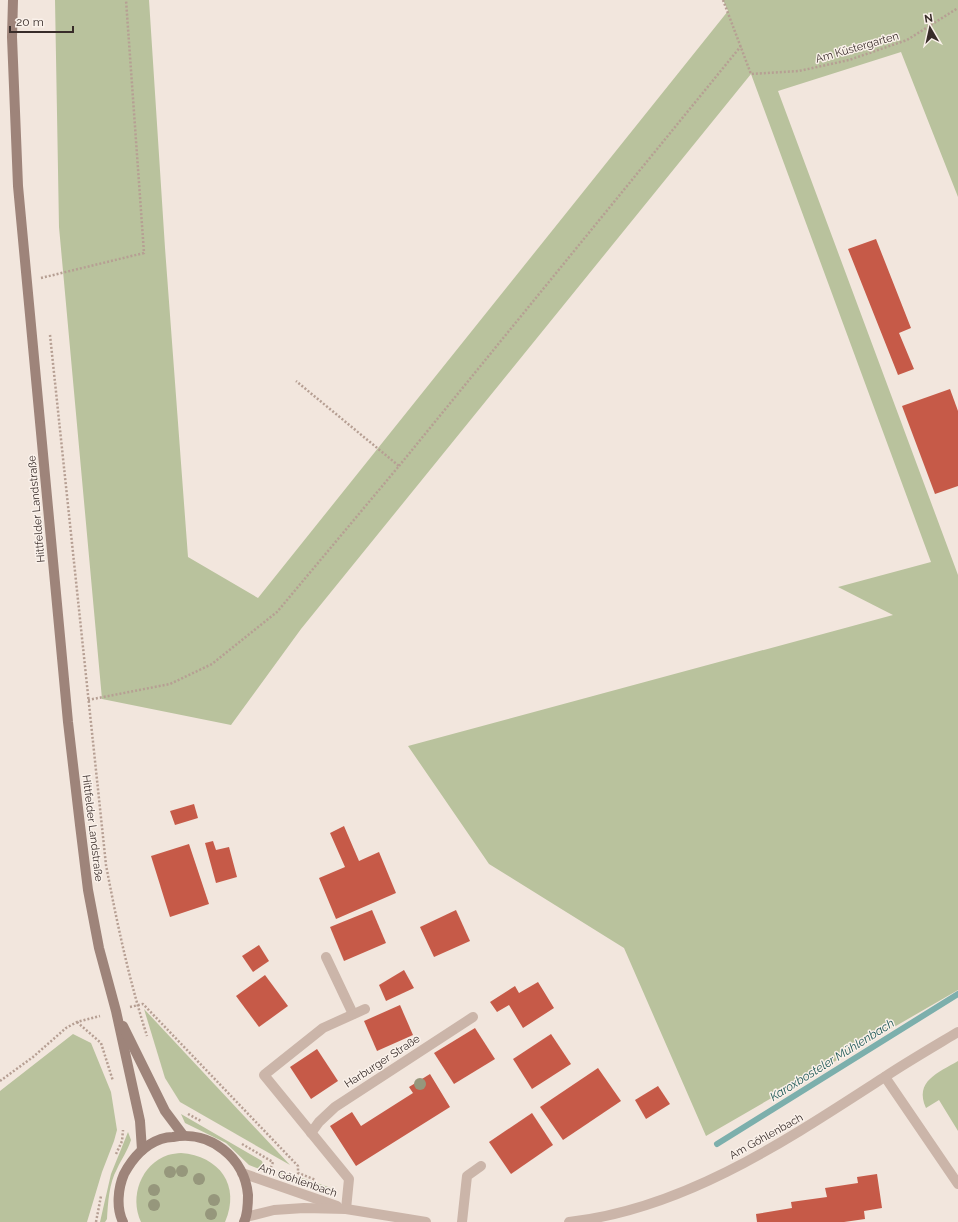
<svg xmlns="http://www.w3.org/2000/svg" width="958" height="1222" viewBox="0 0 958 1222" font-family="Raleway,sans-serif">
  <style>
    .green { fill: #b9c29d }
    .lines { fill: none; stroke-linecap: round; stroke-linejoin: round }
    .stream { stroke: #7cafac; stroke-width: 6 }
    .building { fill: #c65a48 }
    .path { stroke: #b69f93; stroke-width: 2.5; stroke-dasharray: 2 2; stroke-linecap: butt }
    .service { stroke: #cbb5a9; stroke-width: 10 }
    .minor { stroke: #cbb5a9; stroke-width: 10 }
    .tertiary { stroke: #cbb5a9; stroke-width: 10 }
    .secondary { stroke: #9e847a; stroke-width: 10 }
    .tree { fill: #96977c }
    .labels { text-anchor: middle; stroke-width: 3; stroke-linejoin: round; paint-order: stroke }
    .street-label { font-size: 11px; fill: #382c29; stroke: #faf1ea }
    .water-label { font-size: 12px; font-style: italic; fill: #1e5957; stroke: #faf1ea }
  </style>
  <rect width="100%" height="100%" fill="#f2e6dd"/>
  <g class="green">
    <polygon points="55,0 149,0 165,248 188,557 258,598 728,11 723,0 958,0 958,197 901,52 778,91 958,575 958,990 706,1136 624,948 489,864 408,746 893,615 838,587 931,562 751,74 301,629 231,725 102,699 59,227"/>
    <polygon points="144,1009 290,1165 180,1102 165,1078"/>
    <polygon points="73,1034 91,1043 111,1092 117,1130 114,1141 102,1172 87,1222 0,1222 0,1091"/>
    <path d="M958,1061V1131L939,1100L926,1108C914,1081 938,1073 958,1061Z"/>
    <polygon points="181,1114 262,1161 265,1171 249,1165 226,1143 185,1123"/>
    <path d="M128,1132L131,1140C127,1152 122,1158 117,1169C109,1183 108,1203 107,1219L105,1222H100L111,1174Z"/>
    <path d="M181,1153C219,1156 241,1185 225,1222H141C129,1197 141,1164 168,1155C172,1154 177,1153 181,1153Z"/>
    <polygon points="279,1170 334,1189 334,1192 277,1177"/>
  </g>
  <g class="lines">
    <polyline class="stream" points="717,1144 958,994"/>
  </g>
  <g class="building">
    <polygon points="876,239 911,328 899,333 914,369 898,375 848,249"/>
    <polygon points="950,389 958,411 958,486 935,494 902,406"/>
    <polygon points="194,804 198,818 175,825 170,811"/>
    <polygon points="344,826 359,861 379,852 396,893 336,919 319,878 345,867 330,833"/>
    <polygon points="213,841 216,850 229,847 237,877 216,883 205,843"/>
    <polygon points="189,844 209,904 170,917 151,856"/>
    <polygon points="372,910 386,943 344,961 330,927"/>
    <polygon points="456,910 470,941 434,957 420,927"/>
    <polygon points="259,945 269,961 253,972 242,956"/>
    <polygon points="404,970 414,988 386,1001 379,985"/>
    <polygon points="265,975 288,1006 259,1027 236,996"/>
    <polygon points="538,982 554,1008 523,1028 509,1005 497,1012 490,1002 515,986 519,993"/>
    <polygon points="400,1005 413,1035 377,1051 364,1021"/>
    <polygon points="475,1028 495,1059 454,1084 434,1053"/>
    <polygon points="551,1034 571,1064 532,1089 513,1059"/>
    <polygon points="317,1049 338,1081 311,1099 290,1067"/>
    <polygon points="598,1068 621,1101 563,1140 540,1107"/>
    <polygon points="430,1074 450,1107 356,1166 330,1126 352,1112 361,1126 413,1093 409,1087"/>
    <polygon points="658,1086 670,1104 646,1119 635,1100"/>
    <polygon points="532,1113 553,1145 511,1174 489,1142"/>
    <polygon points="877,1174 882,1208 864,1211 865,1219 844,1222 757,1222 756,1214 792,1208 791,1202 827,1197 825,1188 858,1183 857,1177"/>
  </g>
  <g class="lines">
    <g class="path">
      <polyline points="723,0 751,74 799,71 849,60 907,40 958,8"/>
      <polyline points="41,278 144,253 126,0"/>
      <path d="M50,335L106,865C117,923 129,980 147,1036"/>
      <polyline points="399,466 741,46"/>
      <polyline points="88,700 170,684 212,664 277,612 399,466 296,381"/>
      <polyline points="130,1007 143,1004 298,1166 298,1173 316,1180"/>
      <polyline points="77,1022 101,1043 113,1081"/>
      <polyline points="0,1081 33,1057 66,1028 77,1022 100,1016"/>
      <polyline points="188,1114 201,1121"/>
      <polyline points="242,1144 273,1162 271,1167"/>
      <polyline points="116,1154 122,1141 123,1130"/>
      <polyline points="96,1222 101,1196"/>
    </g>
    <g class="service">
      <polyline points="326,957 353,1014"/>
      <polyline points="462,1222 467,1176 481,1166"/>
    </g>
    <g class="minor">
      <polyline points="885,1077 958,1184"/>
      <polyline points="311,1133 319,1122 335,1107 473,1017"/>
      <polyline points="346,1209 349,1179 264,1075 323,1028 365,1009"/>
    </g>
    <g class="tertiary">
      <polyline points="242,1173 337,1206"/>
      <polyline points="246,1217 274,1210 304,1208 346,1209 426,1222"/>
      <path d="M569,1222C685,1209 787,1140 883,1078C907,1062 933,1047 958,1032"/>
    </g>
    <g class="secondary">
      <polyline points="13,0 12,37 18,186 68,722 80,825 88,890 99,948 116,1011 140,1121 142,1150"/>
      <polyline points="123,1026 165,1111 183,1135"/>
      <path d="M123,1222C116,1208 118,1188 124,1174C132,1159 144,1145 161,1139C164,1138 169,1137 173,1137C210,1130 245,1158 248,1195C248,1204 248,1214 244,1222"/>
    </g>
  </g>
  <g class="tree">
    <circle cx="420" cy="1084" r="6"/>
    <circle cx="182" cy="1171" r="6"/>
    <circle cx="170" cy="1172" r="6"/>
    <circle cx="199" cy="1179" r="6"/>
    <circle cx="154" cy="1190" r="6"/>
    <circle cx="214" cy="1200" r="6"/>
    <circle cx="154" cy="1205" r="6"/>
    <circle cx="211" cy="1214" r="6"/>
  </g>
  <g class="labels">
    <g class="street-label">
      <text transform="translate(857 47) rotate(-16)" y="4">Am Küstergarten</text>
      <text transform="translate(36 509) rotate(-95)" y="4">Hittfelder Landstraße</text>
      <text transform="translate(93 828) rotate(83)" y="4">Hittfelder Landstraße</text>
      <text transform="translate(382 1061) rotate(-33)" y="4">Harburger Straße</text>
      <text transform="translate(766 1136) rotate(-29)" y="4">Am Göhlenbach</text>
      <text transform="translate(298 1180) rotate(19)" y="4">Am Göhlenbach</text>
    </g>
    <g class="water-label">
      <text transform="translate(832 1060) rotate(-32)" y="4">Karoxbosteler Mühlenbach</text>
    </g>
  </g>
  <g transform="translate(930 28) rotate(351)" stroke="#faf1ea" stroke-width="3" paint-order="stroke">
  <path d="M0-3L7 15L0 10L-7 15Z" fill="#382c29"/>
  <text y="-6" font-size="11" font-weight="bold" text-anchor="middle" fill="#382c29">N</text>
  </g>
  <path d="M10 26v6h63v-6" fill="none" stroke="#382c29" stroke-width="2"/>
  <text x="16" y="26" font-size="12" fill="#382c29" stroke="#faf1ea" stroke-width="3" paint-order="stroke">20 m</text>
</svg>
